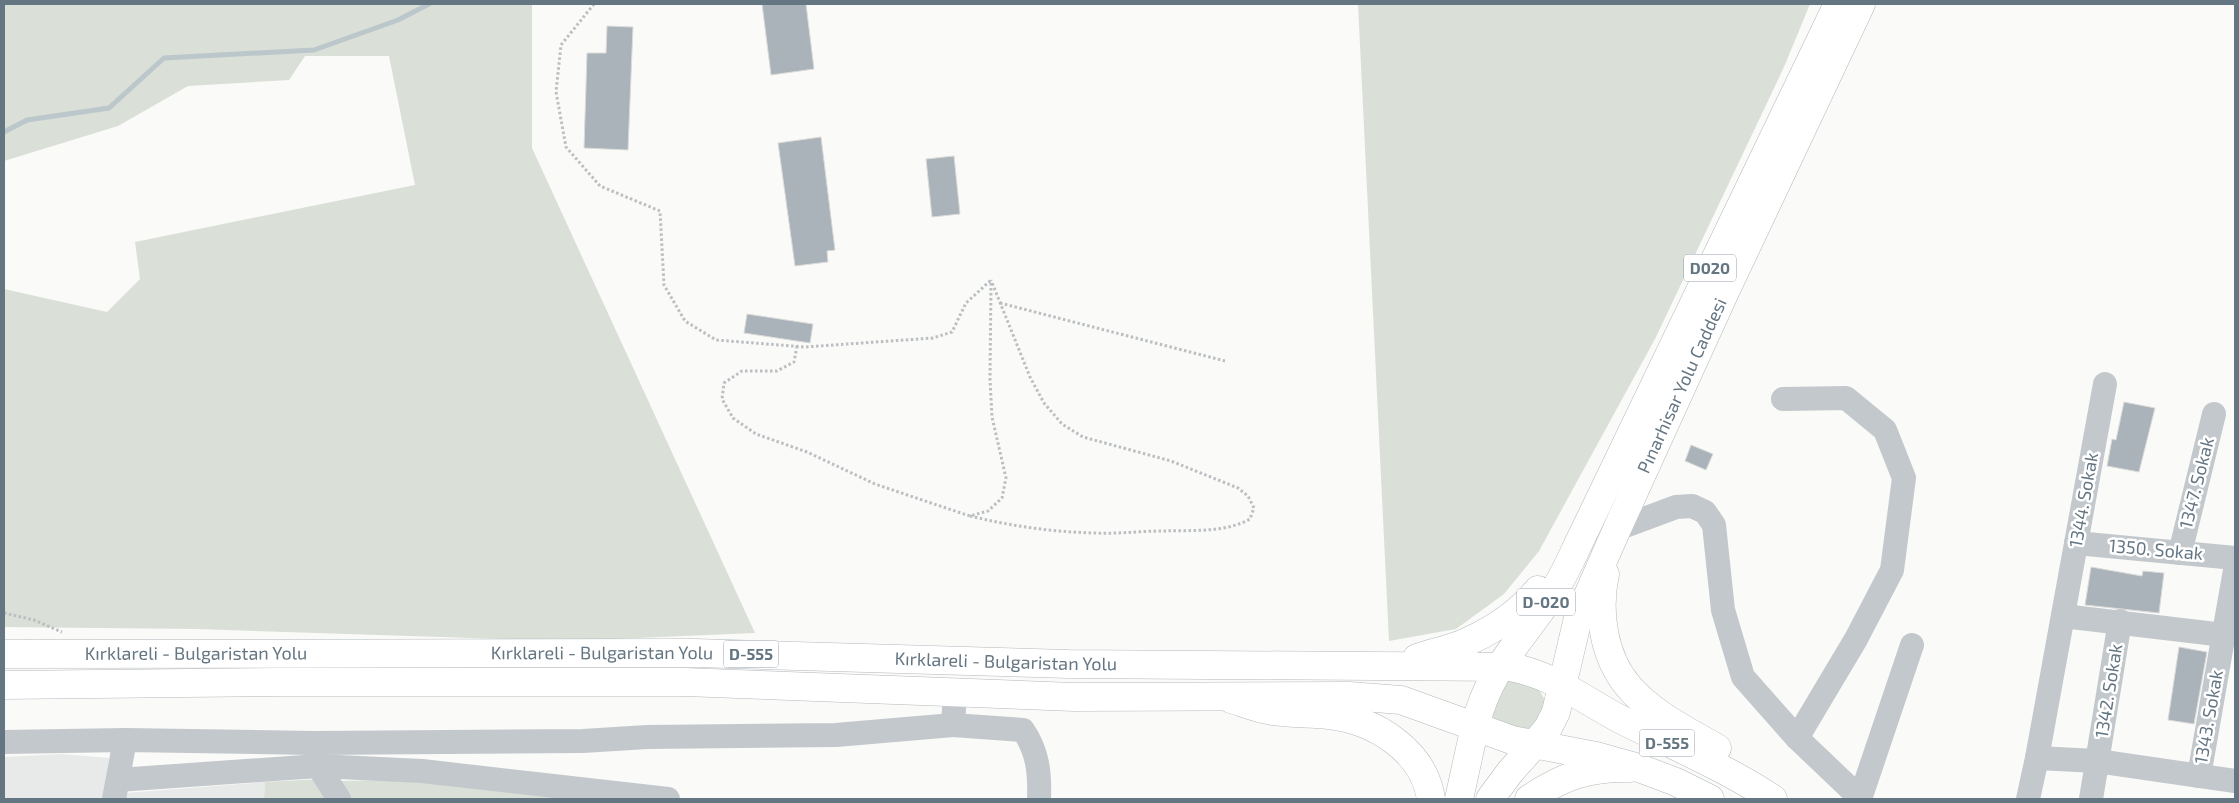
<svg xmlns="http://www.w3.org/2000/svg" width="2239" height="803" viewBox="0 0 2239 803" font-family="'Exo 2',sans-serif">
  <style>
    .built { fill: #e8e9e9 }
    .green { fill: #dadfd7 }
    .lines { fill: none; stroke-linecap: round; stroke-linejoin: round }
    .stream { stroke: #bbc7cb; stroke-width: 5 }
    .building { fill: #aab3b9; stroke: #dcdcda }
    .major-casing { stroke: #b5babe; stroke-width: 29 }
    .highway-casing { stroke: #b4b9bd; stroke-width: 29 }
    .path { stroke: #bbbfc2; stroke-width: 3; stroke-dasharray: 2.5 2.5; stroke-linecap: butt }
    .minor { stroke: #c3c8cc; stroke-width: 24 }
    .major { stroke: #fff; stroke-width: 28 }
    .highway { stroke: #fff; stroke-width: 28 }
    .labels { text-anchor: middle; stroke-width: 5; stroke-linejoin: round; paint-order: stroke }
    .shield { fill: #fff; stroke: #939fa8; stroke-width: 1 }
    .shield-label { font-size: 16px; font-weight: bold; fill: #657683 }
    .street-label { font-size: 18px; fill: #657683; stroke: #fff }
  </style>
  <rect width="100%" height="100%" fill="#fafaf8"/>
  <g class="built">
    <polygon points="62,754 109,758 103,799 4,799 4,757"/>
    <polygon points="265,782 264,799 124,799 125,793"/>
  </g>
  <g class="green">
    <polygon points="4,4 532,4 532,148 755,633 566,641 196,629 4,627 4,289 107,312 140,279 135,242 415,185 389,56 305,56 289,80 188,86 118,126 4,161"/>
    <polygon points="1358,4 1810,4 1784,67 1655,339 1539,551 1504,594 1456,629 1389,641"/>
    <path d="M1508,680L1536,685L1545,700L1538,725L1524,733L1494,720C1487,700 1496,695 1508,680Z"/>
    <polygon points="320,779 333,799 264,799 265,782"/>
    <polygon points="448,779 611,799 347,799 336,781"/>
  </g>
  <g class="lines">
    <polyline class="stream" points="4,132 27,120 109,108 164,58 314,50 398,20 429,4"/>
  </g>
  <g class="building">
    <polygon points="762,4 806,4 814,69 771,75"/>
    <polygon points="607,26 633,27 628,150 584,148 587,53 606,53"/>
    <polygon points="821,137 835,250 827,251 828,262 795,266 778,143"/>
    <polygon points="954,156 960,214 932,217 926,159"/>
    <polygon points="747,314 813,324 810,343 744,333"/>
    <polygon points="2124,402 2155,408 2139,472 2107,466 2112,439 2116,440"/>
    <polygon points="1691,445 1713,454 1706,470 1685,461"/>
    <polygon points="2091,567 2142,576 2143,571 2164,573 2159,613 2085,605"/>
    <polygon points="2179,647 2207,652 2194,724 2168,720"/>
  </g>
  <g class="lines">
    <g class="major-casing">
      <g id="major">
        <path d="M1231,699C1244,703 1258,709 1272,711C1291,714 1310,713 1329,715C1375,720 1424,751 1431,799"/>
        <polyline points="1459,799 1475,726"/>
        <polyline points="1490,799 1510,772 1534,745"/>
        <path d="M1529,799C1563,776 1589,767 1630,768"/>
      </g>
    </g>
    <g class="highway-casing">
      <g id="highway">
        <path d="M1605,574C1597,611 1603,657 1629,687C1651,713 1687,731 1717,748"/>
        <path id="s1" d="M4,654L694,653L1069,664L1510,667C1551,674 1584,700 1620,719C1671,745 1725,767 1773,799"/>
        <path d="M1417,658C1434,652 1453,649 1469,641C1495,629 1520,612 1538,590"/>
        <polyline points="4,685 279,682 684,682 1074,697 1349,696 1401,700 1512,740 1596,756 1639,768 1676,782 1710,799"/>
        <path d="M1475,726C1490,666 1521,642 1552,594C1565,575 1574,552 1584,532L1838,4"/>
        <path id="s2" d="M1534,745L1548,728L1556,712L1578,618L1617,529L1724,294L1861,4"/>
      </g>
    </g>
    <g class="path">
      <polyline points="594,4 561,45 556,92 566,147 600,186 660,211 664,285 685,321 716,340 805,347 933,338 952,332 966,303 991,280"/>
      <polyline points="1000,303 1225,361"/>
      <polyline points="797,346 794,362 777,371 742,371 724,383 722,399 733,418 756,434 807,452 875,484 928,502 970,516 988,511 1002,498 1006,478 992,417 990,380 991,283"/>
      <path d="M970,516C1011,526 1052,532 1095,533C1118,534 1141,531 1164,531C1192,530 1225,533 1250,519L1254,508L1248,496L1238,488L1171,461L1083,437L1062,424L1044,403L1030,377L991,280"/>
      <polyline points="4,613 34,620 62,632"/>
    </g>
    <g class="minor">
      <polyline points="1783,399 1846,398 1885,430 1904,478 1892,570 1856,639 1797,738"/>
      <polyline points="1617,529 1676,507 1692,506 1705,512 1714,525 1723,610 1743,677 1797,738 1861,799"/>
      <polyline points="2076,543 2235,558"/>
      <polyline points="2180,553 2214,414"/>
      <polyline points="2063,616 2224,635"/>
      <path d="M955,691L953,725L1023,730C1038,752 1040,773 1039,799"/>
      <polyline points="4,742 125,740 314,743 583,741 647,737 836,735 953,725"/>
      <polyline points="316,755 318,766 339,799"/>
      <polyline points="2037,758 2097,761 2235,781"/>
      <polyline points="2199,776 2235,570"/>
      <polyline points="118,780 318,766 422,771 668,799"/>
      <polyline points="114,799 125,740"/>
      <polyline points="1860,799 1912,645"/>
      <polyline points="2028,799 2037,758 2105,384"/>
      <polyline points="2091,799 2120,621"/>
    </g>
    <use href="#major" class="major"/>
    <use href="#highway" class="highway"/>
  </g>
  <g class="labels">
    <g class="shield">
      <rect x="1684" y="254.5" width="52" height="27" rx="4"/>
      <rect x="1517" y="588.5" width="58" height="27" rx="4"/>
      <rect x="723.5" y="640.5" width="55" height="27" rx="4"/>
      <rect x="1639.5" y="729.5" width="55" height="27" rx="4"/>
    </g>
    <g class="shield-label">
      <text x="1710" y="274">D020</text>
      <text x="1546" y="608">D-020</text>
      <text x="751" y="660">D-555</text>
      <text x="1667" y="749">D-555</text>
    </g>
    <g class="street-label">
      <text dy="6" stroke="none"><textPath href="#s2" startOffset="391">Pınarhisar Yolu Caddesi</textPath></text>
      <text transform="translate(2197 483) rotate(-76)" y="6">1347. Sokak</text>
      <text transform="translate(2084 500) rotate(-80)" y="6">1344. Sokak</text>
      <text transform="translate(2156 550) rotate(5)" y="6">1350. Sokak</text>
      <text dy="6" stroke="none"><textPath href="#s1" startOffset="192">Kırklareli - Bulgaristan Yolu</textPath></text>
      <text dy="6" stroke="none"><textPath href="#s1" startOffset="598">Kırklareli - Bulgaristan Yolu</textPath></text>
      <text dy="6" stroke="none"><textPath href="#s1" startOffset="1002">Kırklareli - Bulgaristan Yolu</textPath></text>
      <text transform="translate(2109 691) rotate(-81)" y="6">1342. Sokak</text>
      <text transform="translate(2209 717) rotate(-80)" y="6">1343. Sokak</text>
    </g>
  </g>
  <rect width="2239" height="803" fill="none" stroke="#657683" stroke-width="10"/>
</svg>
